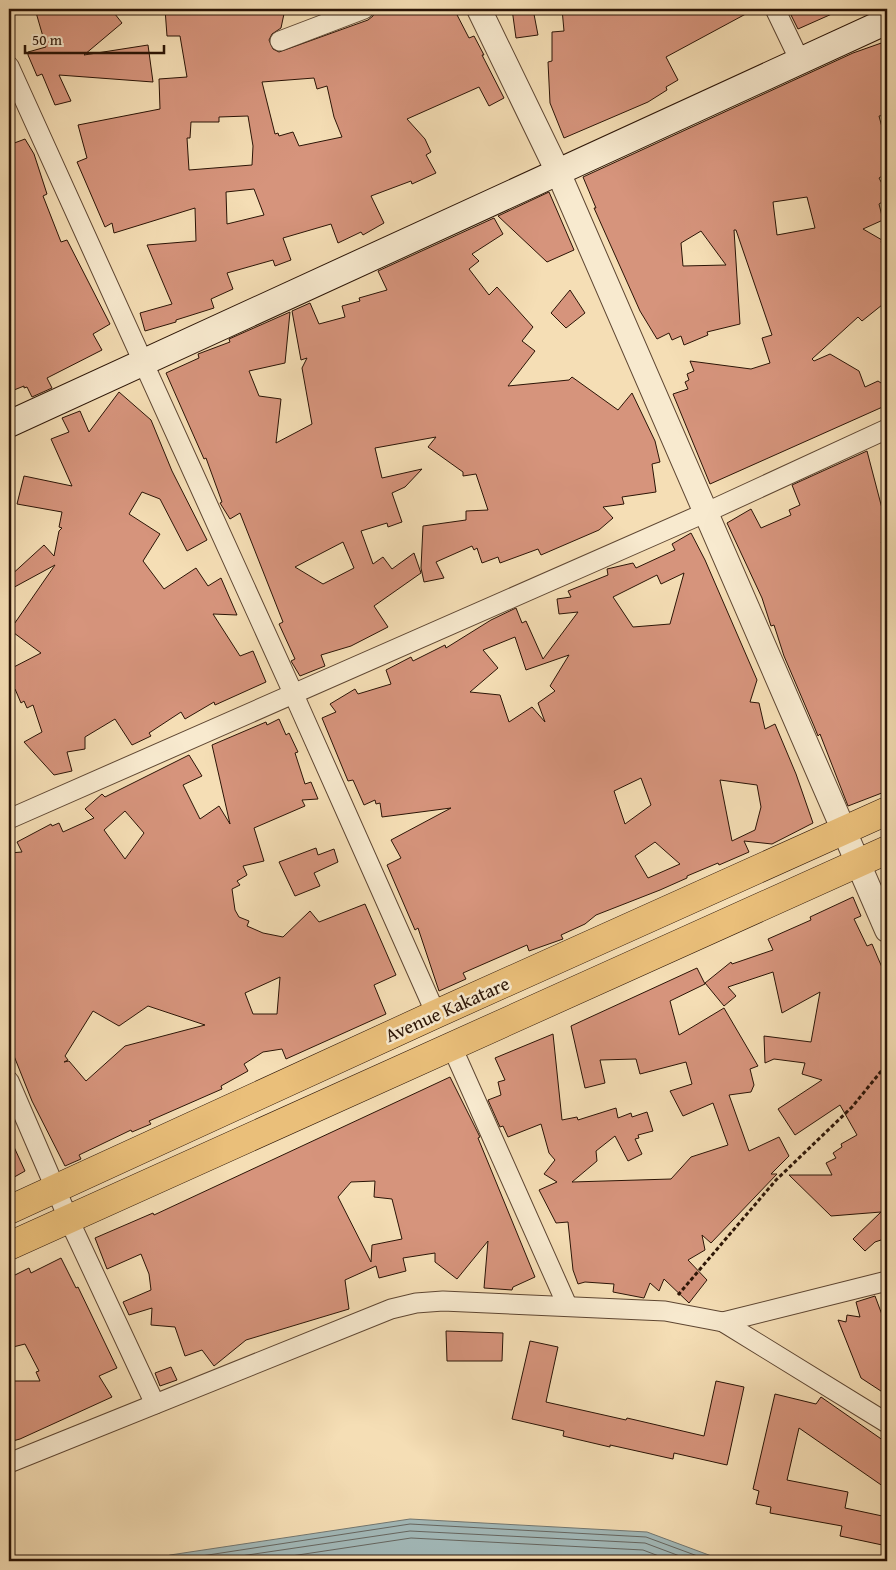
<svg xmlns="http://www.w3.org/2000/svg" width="896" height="1570" viewBox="0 0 896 1570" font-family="'Gentium Book Plus',serif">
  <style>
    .water { fill: #a2b9b9; stroke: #727771 }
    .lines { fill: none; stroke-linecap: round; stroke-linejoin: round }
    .shore { stroke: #666660; stroke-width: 1 }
    .building { fill: #d6947c; stroke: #2b1406; fill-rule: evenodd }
    .minor-casing { stroke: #5e4632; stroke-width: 21 }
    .tertiary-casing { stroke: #5e4632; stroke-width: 26 }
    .secondary-casing { stroke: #2b1406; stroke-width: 28 }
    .primary-casing { stroke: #2b1406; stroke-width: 29 }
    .path { stroke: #2b1406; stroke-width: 3; stroke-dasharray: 4 2.5; stroke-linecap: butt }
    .minor { stroke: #f8eacf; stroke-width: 19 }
    .tertiary { stroke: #f8eacf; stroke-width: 24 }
    .secondary { stroke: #f8eacf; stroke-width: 26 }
    .primary { stroke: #eabf7a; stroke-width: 28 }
    .labels { text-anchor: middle; stroke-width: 5; stroke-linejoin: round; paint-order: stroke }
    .street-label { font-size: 19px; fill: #2b1406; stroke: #f8eacf }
  </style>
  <rect width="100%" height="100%" fill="#f5deb5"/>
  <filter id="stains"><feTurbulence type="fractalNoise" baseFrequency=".004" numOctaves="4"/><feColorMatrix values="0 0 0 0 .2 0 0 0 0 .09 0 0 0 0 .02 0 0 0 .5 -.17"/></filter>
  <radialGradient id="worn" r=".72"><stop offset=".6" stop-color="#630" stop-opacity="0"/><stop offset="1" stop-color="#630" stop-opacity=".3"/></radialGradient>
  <polygon class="water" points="410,1519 647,1532 725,1561 153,1561 170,1555"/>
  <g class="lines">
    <g class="shore">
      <polyline points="169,1561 410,1524 646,1537 711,1561"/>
      <polyline points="207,1561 410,1531 645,1543 693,1561"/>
      <polyline points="258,1561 411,1538 643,1550 672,1561"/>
    </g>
  </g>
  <g class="building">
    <polygon points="35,9 111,9 122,23 84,55 148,45 153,82 59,75 71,101 55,105 42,74 37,76 28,55 28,52 46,47"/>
    <path d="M165,9H285L281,28L272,34L269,40L273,49L279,52L368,20L373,16L375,9H454L469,38L474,36L484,55H482L504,98L489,106L479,87L407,119L425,139L431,152L426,155L436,173L412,184L411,181L371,196L384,223L363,235L361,232L338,243L331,224L283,238L291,260L275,266L273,260L227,273L233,289L211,299L214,308L176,320V322L145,331L140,313L172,304L147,245L196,241L195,208L114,233L112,223L105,227L77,162L87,158L78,125L160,109L159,79L187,77L180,36H167ZM314,78L317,89L327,86L334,117L342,137L299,146L293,132L279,136L278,133L275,134L262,82ZM248,116L253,146L252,165L189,170L187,138H190L191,122H219V117ZM254,189L264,215L227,224L226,192Z"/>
    <polygon points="512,9 533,9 538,35 516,38"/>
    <polygon points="562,9 755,9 666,57 678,80 666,87 667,90 648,102 564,138 550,103 548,62 552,61 552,32 564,31"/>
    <polygon points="788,9 843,9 798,29"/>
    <path d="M887,41V115L879,116L887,146V173L879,178L887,193V199L879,204L883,220L863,229L882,240L881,242L887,250V301L862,321L858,317L812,359L814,361L830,354L859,371L865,387L878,381L887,387V405L710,484L673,394L688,389L685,382L689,380L687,374L694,371L690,361L751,369L770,363L762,338L772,335L736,230H734L740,324L707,332L708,335L684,345L681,336L672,340L669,333L657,339L640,311L594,208H596L583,177L853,53ZM807,197L815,228L777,235L773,202ZM701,231L726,265L683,266L681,243Z"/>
    <polygon points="25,139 34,154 47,194 43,196 61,242 67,240 110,324 93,334 102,350 47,378 52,388 32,397 27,387 24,388 24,386 9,392 9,145"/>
    <polygon points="549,192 574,250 547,262 498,216"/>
    <path d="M494,218L503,234L472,254L479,261L469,269L489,295L497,287L533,327L522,341L535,351L508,386L569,380L572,377L618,410L632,393L655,441L660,462L652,464L656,492L622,497L624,504L603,507L613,518L599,530L541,555L538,549L500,563L498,557L482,563L477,548L474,550L472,546L436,562L444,578L424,582L421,568L423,526L466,520V511L488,510L476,474L463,476V472L428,447L436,437L375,448L382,478L422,469L405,487L392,493L402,522L388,527L387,523L361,531L373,564L383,557L392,569L414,553L421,573L374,606L388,627L351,646L321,655L325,666L300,676L291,661L295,659L279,624L283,622L240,513L230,519L220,503L222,502L206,458L204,459L166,373L199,358L198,354L230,342L229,339L290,312L285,363L249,371L259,396L281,399L276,443L312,424L302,368L307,358L301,360L292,311L310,303L319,324L345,317L342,306L360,301L359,298L387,290L378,271ZM343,542L354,568L323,584L295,567Z"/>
    <polygon points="570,290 585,313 566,328 551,313"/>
    <polygon points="119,392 151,420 172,471 207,540 187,551 160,499 142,492 129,514 160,534 143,561 164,589 196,568 208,586 221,578 237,615 213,614 240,656 253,651 266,682 215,705 214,702 185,719 181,712 149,733 151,736 132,745 115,719 85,737 85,749 67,752 72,771 54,775 24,742 42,732 33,705 27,708 24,701 21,703 15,689 10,689 9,674 10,669 41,653 10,630 55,565 9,590 9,577 44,545 54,556 59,531 62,528 59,527 62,512 17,504 24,476 72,486 51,439 69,432 62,418 80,411 89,432"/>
    <polygon points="867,451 884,516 887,519 887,537 881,542 887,550 887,593 882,596 887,606 887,791 848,806 820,734 818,736 814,726 784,656 774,625 771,626 762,598 727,523 751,509 761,528 791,515 789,510 800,505 792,485"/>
    <path d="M691,533L705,560L757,680L750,702L759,703L765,729L775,724L796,774L813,823L772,844L744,841L749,852L719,865L718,863L687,876V878L660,890L596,915L585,924L561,935L563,939L529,951L527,945L463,973L466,979L439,991L418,928L415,930L387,865L401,858L391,840L451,808L382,817L380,803L376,804L375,800L364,805L353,780L348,781L322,718L336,712L330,704L355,689L358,694L391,684L386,670L411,657L413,661L445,645L446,648L491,620L516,608L522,623L526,621L543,659L578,612L559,614L557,599L571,597L568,591L608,575L607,569L633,563L636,568L675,550L672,544ZM684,573L670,624L633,627L613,597L657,575L661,584ZM515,637L526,670L569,655L550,686L555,691L538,703L545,722L532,707L509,722L500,695L470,692L498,668L483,650ZM641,778L651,805L625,824L614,791ZM720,780L757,785L761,807L755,830L732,841ZM655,842L680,864L648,878L635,856Z"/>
    <path d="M279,719L286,735L289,733L298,752L295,753L305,784L311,782L318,799L302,800L305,806L254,828L264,861L243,866L247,875L237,881L240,885L232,889L235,910L239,917L249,921L247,926L263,933L283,937L310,911L319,922L365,904L396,975L374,985L386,1014L286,1059L282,1049L263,1052L244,1064L248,1071L221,1086L222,1089L149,1121L151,1124L132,1132L131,1130L79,1155L81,1159L65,1166L32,1101L12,1051H9V853L22,852L17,842L51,824L52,826L59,823L63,832L94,818L85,809L102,794L105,797L189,755L202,776L183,785L200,819L219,806L230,824L212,745L266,722L267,725ZM125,811L144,833L125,859L104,830ZM280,977L277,1014H253L245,993ZM148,1006L205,1025L125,1046L86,1081L69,1061L64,1062L68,1060L65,1056L93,1011L119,1026Z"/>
    <polygon points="316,848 318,855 334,849 338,862 314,873 320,886 295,896 279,862"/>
    <polygon points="853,897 861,916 854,919 867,946 872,944 887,979 887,1238 875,1242 865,1251 853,1239 881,1212 831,1216 789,1175 832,1175 826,1163 836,1158 833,1153 842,1147 841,1144 857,1135 840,1105 795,1135 778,1109 822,1080 802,1074 805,1063 774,1059 765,1063 764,1036 811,1042 820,992 782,1013 773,972 728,987 736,996 724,1006 705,983 731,962 732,964 773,950 768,939 811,920 810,917"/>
    <polygon points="697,968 705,984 670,1001 679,1035 724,1008 758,1066 750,1069 754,1085 751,1092 729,1095 749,1151 779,1137 789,1156 771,1174 777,1174 711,1243 702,1235 705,1250 688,1260 707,1280 689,1303 664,1279 659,1291 650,1283 644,1298 613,1292 614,1284 585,1282 578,1284 573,1270 568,1222 556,1223 539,1190 557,1182 544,1174 555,1160 549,1153 541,1124 508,1137 503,1126 500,1127 488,1100 501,1095 498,1082 505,1080 495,1058 553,1034 562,1120 577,1117 578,1120 616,1108 618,1118 631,1113 632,1117 647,1112 653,1131 638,1135 639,1138 635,1139 642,1154 628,1161 615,1136 596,1151 597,1161 572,1182 671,1179 691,1157 728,1145 713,1103 683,1116 670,1091 692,1084 686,1062 640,1074 636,1059 600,1060 605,1083 585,1088 571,1026"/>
    <path d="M450,1077L480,1137L478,1138L535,1277L513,1287L512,1290L484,1288L488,1241L457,1279L435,1262V1253L403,1258L406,1271L379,1278L376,1266L345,1280L349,1309L246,1340L214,1366L202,1350L185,1356L175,1327L151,1325L152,1308L129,1315L123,1302L151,1290L149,1274L141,1254L107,1269L95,1238L153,1213L154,1215ZM375,1181L374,1197L392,1199L402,1239L372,1245L371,1262L338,1197L351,1182Z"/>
    <polygon points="9,1136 25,1171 9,1180"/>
    <polygon points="61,1258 76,1288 78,1287 117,1368 99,1376 112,1397 20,1439 9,1442 9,1381 40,1381 36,1372 39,1371 25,1344 9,1348 9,1278 29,1268 31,1273"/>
    <polygon points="875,1296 887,1328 887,1395 861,1378 838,1320 846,1322 847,1315 860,1317 856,1302"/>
    <polygon points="446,1331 503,1333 502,1361 447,1361"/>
    <polygon points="530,1341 558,1347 546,1402 626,1420 627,1418 704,1436 716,1381 744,1387 727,1465 674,1453 673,1459 610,1445 610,1447 563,1436 564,1431 512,1419"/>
    <polygon points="171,1367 177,1380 160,1386 155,1373"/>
    <polygon points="775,1394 816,1404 821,1397 887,1443 887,1489 799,1428 787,1480 848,1492 845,1508 887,1517 887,1546 840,1536 842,1526 770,1513 771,1507 756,1504 759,1491 753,1489"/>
  </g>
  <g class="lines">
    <g class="minor-casing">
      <g id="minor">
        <polyline points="775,9 800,61"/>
        <polyline points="280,41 364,9"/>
        <polyline points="9,66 294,695 436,1014"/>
        <polyline points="9,819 707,512 887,429"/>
        <polyline points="452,1047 567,1305"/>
        <polyline points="9,1081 69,1220 155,1404"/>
        <polyline points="723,1322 887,1281"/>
        <polyline points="9,1463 391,1309 416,1303 443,1301 665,1311 723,1322 887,1423"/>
      </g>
    </g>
    <g class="tertiary-casing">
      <polyline id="tertiary" points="479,9 558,172 887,930"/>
    </g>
    <g class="secondary-casing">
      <polyline id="secondary" points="9,424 887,21"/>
    </g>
    <g class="primary-casing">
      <g id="primary">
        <polyline points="9,1210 436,1014 887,811"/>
        <polyline points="9,1246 887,850"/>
      </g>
    </g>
    <polyline class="path" points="678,1295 776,1180 852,1107 887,1064"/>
    <use href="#minor" class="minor"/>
    <use href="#tertiary" class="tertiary"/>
    <use href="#secondary" class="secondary"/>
    <use href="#primary" class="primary"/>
  </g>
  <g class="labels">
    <g class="street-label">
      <text transform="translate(447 1009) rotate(-24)" y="7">Avenue Kakatare</text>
    </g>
  </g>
  <rect width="896" height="1570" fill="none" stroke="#f5deb5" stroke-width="30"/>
  <rect x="10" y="10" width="876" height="1550" fill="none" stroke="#2b1406" stroke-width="2.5"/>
  <rect x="15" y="15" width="866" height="1540" fill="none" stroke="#2b1406"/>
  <path d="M25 45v8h139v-8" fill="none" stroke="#2b1406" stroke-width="2.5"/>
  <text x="32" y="45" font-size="15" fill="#2b1406" stroke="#f8eacf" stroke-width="4" paint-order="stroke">50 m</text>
  <rect width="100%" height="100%" filter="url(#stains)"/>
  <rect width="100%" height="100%" fill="url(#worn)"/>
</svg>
